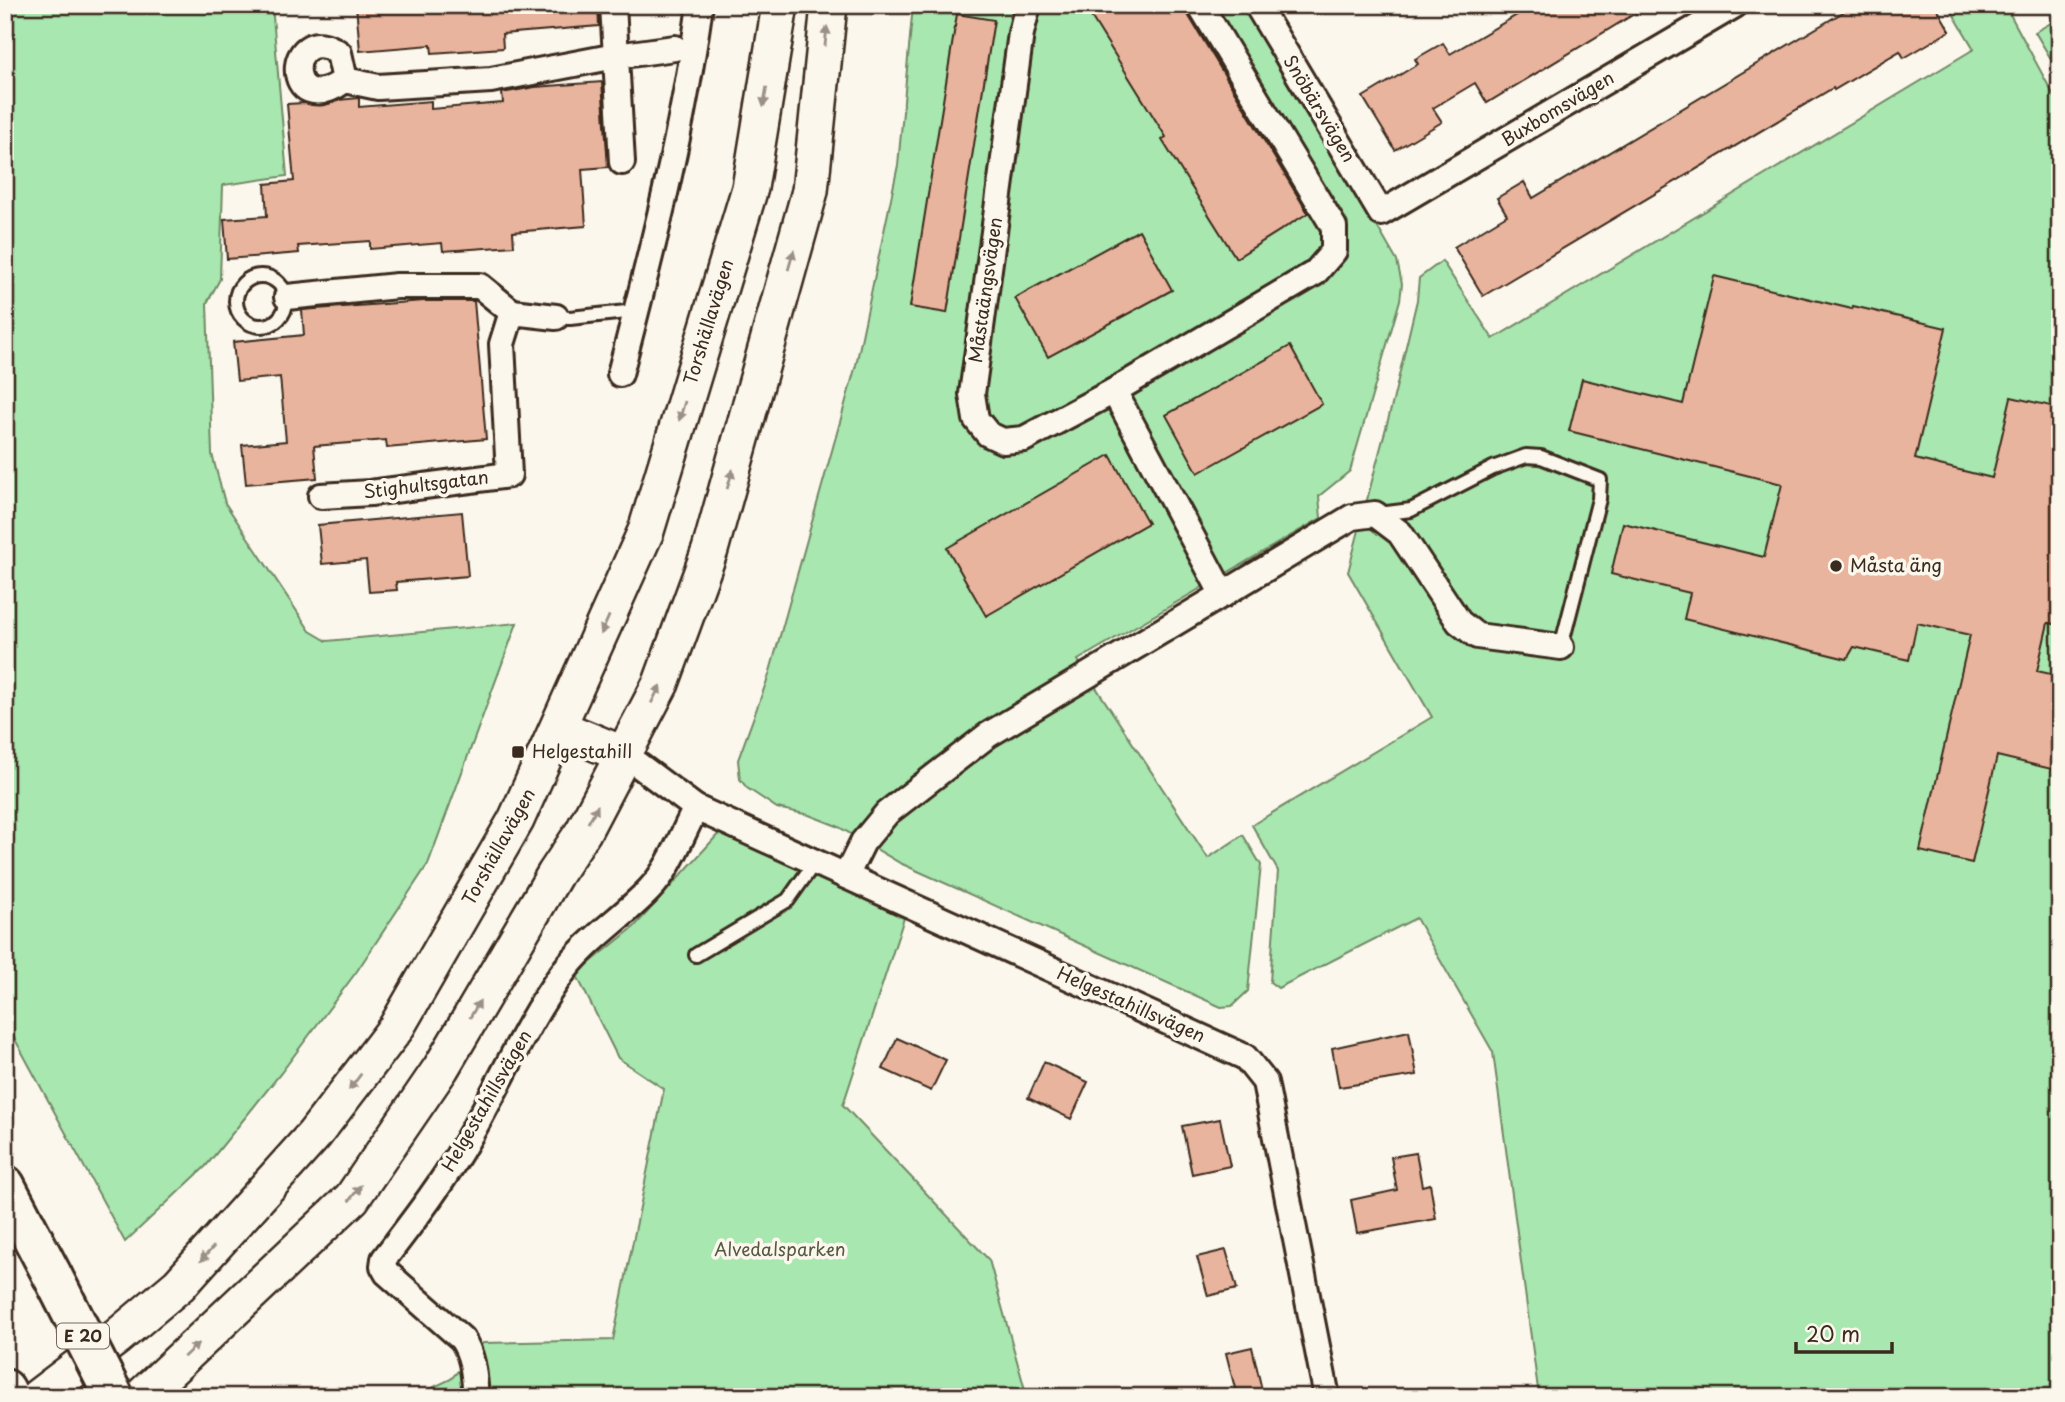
<svg xmlns="http://www.w3.org/2000/svg" width="2065" height="1402" viewBox="0 0 2065 1402" font-family="'Playpen Sans',sans-serif">
  <style>
    .green { fill: #a8e7af; stroke: #728866; stroke-width: 2 }
    .building { fill: #e9b49d; stroke: #3b2a1e; stroke-width: 2 }
    .lines { fill: none; stroke-linecap: round; stroke-linejoin: round }
    .lane-casing { stroke: #3b2a1e; stroke-width: 18 }
    .street-casing { stroke: #3b2a1e; stroke-width: 30 }
    .secondary-casing { stroke: #3b2a1e; stroke-width: 40 }
    .highway-casing { stroke: #3b2a1e; stroke-width: 44 }
    .lane { stroke: #fbf7ec; stroke-width: 12 }
    .street { stroke: #fbf7ec; stroke-width: 24 }
    .secondary { stroke: #fbf7ec; stroke-width: 35 }
    .highway { stroke: #fbf7ec; stroke-width: 38 }
    .highway-bridge-casing { stroke: #3b2a1e; stroke-width: 44; stroke-linecap: butt }
    .highway-bridge { stroke: #fbf7ec; stroke-width: 38 }
    .oneway { fill: #9b9085 }
    .poi-dot { fill: #3b2a1e; stroke: #fbf7ec; stroke-width: 2.5 }
    .labels { text-anchor: middle; stroke-width: 7; stroke-linejoin: round; paint-order: stroke }
    .shield { fill: #fbf7ec; stroke: #75685c; stroke-width: 2 }
    .shield-label { font-size: 16px; font-weight: bold; fill: #3b2a1e }
    .street-label { font-size: 18px; fill: #3b2a1e; stroke: #fbf7ec }
    .poi-label { font-size: 18px; fill: #3b2a1e; stroke: #fbf7ec; text-anchor: start }
    .park-label { font-size: 18px; fill: #565942; stroke: #fbf7ec }
  </style>
  <rect width="100%" height="100%" fill="#fbf7ec"/>
  <filter id="ink" filterUnits="userSpaceOnUse"><feTurbulence type="fractalNoise" baseFrequency=".0143" numOctaves="2"/><feDisplacementMap in="SourceGraphic" scale="14" xChannelSelector="R" yChannelSelector="G"/><feConvolveMatrix kernelMatrix="1 2 1 2 8 2 1 2 1" color-interpolation-filters="sRGB"/></filter>
  <g filter="url(#ink)">
    <g class="green">
      <polygon points="5,5 272,5 287,176 223,185 220,279 207,303 212,454 225,503 310,631 327,641 517,623 428,864 357,971 281,1073 206,1166 125,1242 5,1021"/>
      <polygon points="913,5 1250,5 1397,261 1402,284 1400,300 1350,471 1319,496 1321,518 1078,660 1208,858 1243,835 1261,865 1248,991 1232,1006 1221,1007 900,863 837,826 809,815 777,808 747,788 740,779 738,760 769,675 856,365 898,165"/>
      <polygon points="1948,5 2005,5 2060,107 2060,1397 1539,1397 1493,1052 1416,918 1278,988 1270,982 1278,871 1252,825 1432,717 1348,572 1393,401 1417,300 1419,278 1442,261 1493,339 1974,49"/>
      <polygon points="2060,18 2060,74 2035,32"/>
      <polygon points="721,831 904,918 843,1105 989,1260 1027,1397 413,1397 451,1379 483,1343 613,1340 664,1089 618,1058 576,974 634,927"/>
    </g>
    <g class="building">
      <polygon points="356,5 598,5 599,26 502,34 503,48 432,53 431,45 360,51"/>
      <polygon points="1084,5 1185,5 1187,13 1308,213 1236,258 1162,140 1166,137"/>
      <polygon points="1534,5 1649,5 1487,103 1475,83 1433,108 1442,122 1395,150 1363,97 1418,64 1415,59 1443,43 1450,54"/>
      <polygon points="1855,5 1935,5 1950,31 1904,58 1900,51 1834,90 1833,88 1483,296 1454,247 1507,215 1497,198 1524,182 1533,198"/>
      <polygon points="957,14 994,20 947,313 910,307"/>
      <polygon points="602,82 608,167 582,169 586,226 513,232 514,246 443,251 442,243 370,249 370,241 298,246 299,253 227,259 224,219 267,216 265,184 294,181 287,104 304,103 324,105 338,100 359,98 359,107 431,101 431,109 503,103 502,93 535,87"/>
      <polygon points="1139,230 1172,290 1048,357 1015,298"/>
      <polygon points="1714,276 1852,309 1853,306 1946,328 1915,459 1992,478 2011,397 2060,408 2060,625 2048,623 2037,671 2060,676 2060,771 1997,756 1972,863 1920,851 1970,635 1917,623 1909,660 1854,647 1847,659 1684,619 1690,593 1611,574 1623,523 1764,557 1782,484 1569,431 1582,379 1683,404"/>
      <polygon points="424,301 474,301 486,439 387,448 386,440 314,446 317,478 246,484 242,445 286,441 280,377 237,381 233,342 304,335 302,310"/>
      <polygon points="1290,346 1322,404 1198,473 1166,415"/>
      <polygon points="1110,455 1148,523 986,616 947,548"/>
      <polygon points="462,512 468,576 396,582 397,590 369,592 366,560 322,564 318,525"/>
      <polygon points="1409,1031 1417,1075 1339,1087 1332,1048"/>
      <polygon points="897,1038 946,1060 931,1091 883,1069"/>
      <polygon points="1044,1062 1088,1082 1071,1119 1028,1098"/>
      <polygon points="1220,1119 1230,1166 1192,1174 1182,1126"/>
      <polygon points="1416,1153 1422,1186 1430,1184 1436,1219 1357,1233 1351,1200 1397,1190 1391,1157"/>
      <polygon points="1226,1250 1237,1289 1208,1296 1197,1257"/>
      <polygon points="1252,1347 1262,1390 1237,1396 1226,1353"/>
    </g>
    <g class="lines">
      <g class="lane-casing">
        <g id="lane">
          <circle cx="261" cy="301" r="25"/>
          <polyline points="556,317 570,318 636,311"/>
          <polyline points="1379,514 1411,510 1493,468 1526,456 1541,457 1600,480 1599,499 1561,647"/>
          <polyline points="696,955 788,900 815,862"/>
        </g>
      </g>
      <g class="street-casing">
        <g id="street">
          <polyline points="613,5 622,162"/>
          <polyline points="1028,5 1021,33 972,394 976,419 988,434 1003,441 1024,439 1114,391 1315,273 1334,251 1334,227 1200,5"/>
          <polyline points="1257,5 1381,213 1735,5"/>
          <path d="M345,80L339,53C285,16 281,126 345,80L378,87L491,80L616,56L675,48"/>
          <polyline points="287,297 397,286 480,286 512,312"/>
          <polyline points="512,312 556,317"/>
          <path d="M620,374C652,251 683,131 700,5"/>
          <polyline points="1114,391 1223,595"/>
          <polyline points="321,496 370,493 509,475 502,344 512,312"/>
          <polyline points="625,755 696,808 1245,1057 1265,1082 1327,1397"/>
          <polyline points="846,876 863,842 887,813 988,735 1352,517 1375,514 1400,533 1459,622 1477,636 1561,647"/>
          <path d="M476,1397C474,1376 474,1357 462,1339L387,1273L383,1266L384,1259C414,1220 445,1180 469,1137C500,1084 525,1025 561,975C584,942 621,919 649,890C671,867 681,836 696,808"/>
        </g>
      </g>
      <g class="secondary-casing">
        <g id="secondary">
          <polyline points="559,728 625,755"/>
          <polyline points="38,1397 117,1337 179,1285 314,1135 396,1028 516,820 646,531 750,188 780,5"/>
          <polyline points="141,1397 352,1198 441,1068 555,874 583,832 661,683 710,550 810,191 829,5"/>
        </g>
      </g>
      <g class="highway-casing">
        <g id="highway">
          <polyline points="5,1185 52,1275"/>
          <polyline points="5,1389 9,1397"/>
        </g>
      </g>
      <use href="#lane" class="lane"/>
      <use href="#street" class="street"/>
      <use href="#secondary" class="secondary"/>
      <use href="#highway" class="highway"/>
      <g class="highway-bridge-casing">
        <polyline id="highway-bridge" points="52,1275 114,1397"/>
      </g>
      <use href="#highway-bridge" class="highway-bridge"/>
    </g>
    <defs><path id="oneway-solid" d="M-6-.8H1V-3.2L6.5 0L1 3.2V.8H-6Z" transform="scale(1.75)"/></defs>
    <g class="oneway">
      <use href="#oneway-solid" transform="translate(826 36) rotate(-84)"/>
      <use href="#oneway-solid" transform="translate(765 97) rotate(100)"/>
      <use href="#oneway-solid" transform="translate(791 260) rotate(-74)"/>
      <use href="#oneway-solid" transform="translate(682 411) rotate(107)"/>
      <use href="#oneway-solid" transform="translate(730 479) rotate(-74)"/>
      <use href="#oneway-solid" transform="translate(605 625) rotate(114)"/>
      <use href="#oneway-solid" transform="translate(656 694) rotate(-63)"/>
      <use href="#oneway-solid" transform="translate(593 814) rotate(-61)"/>
      <use href="#oneway-solid" transform="translate(475 1009) rotate(-60)"/>
      <use href="#oneway-solid" transform="translate(355 1082) rotate(127)"/>
      <use href="#oneway-solid" transform="translate(355 1193) rotate(-53)"/>
      <use href="#oneway-solid" transform="translate(207 1254) rotate(132)"/>
      <use href="#oneway-solid" transform="translate(191 1350) rotate(-43)"/>
    </g>
  </g>
  <g class="poi-dot">
    <circle cx="1836" cy="566" r="7"/>
    <rect x="511" y="745" width="14" height="14" rx="3.5"/>
  </g>
  <g class="labels">
    <rect class="shield" x="57" y="1323.5" width="52" height="25" rx="5"/>
    <g class="shield-label">
      <text x="83" y="1342">E 20</text>
    </g>
    <g class="street-label">
      <text transform="translate(1319 109) rotate(59)" y="6">Snöbärsvägen</text>
      <text transform="translate(1558 109) rotate(-31)" y="6">Buxbomsvägen</text>
      <text transform="translate(986 290) rotate(-82)" y="6">Måstaängsvägen</text>
      <text transform="translate(709 322) rotate(-73)" y="6">Torshällavägen</text>
      <text transform="translate(426 485) rotate(-7)" y="6">Stighultsgatan</text>
      <text transform="translate(499 847) rotate(-61)" y="6">Torshällavägen</text>
      <text transform="translate(1131 1005) rotate(24)" y="6">Helgestahillsvägen</text>
      <text transform="translate(487 1101) rotate(-60)" y="6">Helgestahillsvägen</text>
    </g>
    <g class="poi-label">
      <text x="1850" y="572">Måsta äng</text>
      <text x="532" y="758">Helgestahill</text>
    </g>
    <g class="park-label">
      <text x="780" y="1256">Alvedalsparken</text>
    </g>
  </g>
  <rect width="2065" height="1402" fill="none" stroke="#fbf7ec" stroke-width="28"/>
  <rect x="14" y="14" width="2037" height="1374" fill="none" stroke="#3b2a1e" stroke-width="2.5" filter="url(#ink)"/>
  <path d="M1796 1342v10h96v-10" fill="none" stroke="#3b2a1e" stroke-width="3.5"/>
  <text x="1806" y="1342" font-size="21" fill="#3b2a1e" stroke="#fbf7ec" stroke-width="5" paint-order="stroke">20 m</text>
</svg>
